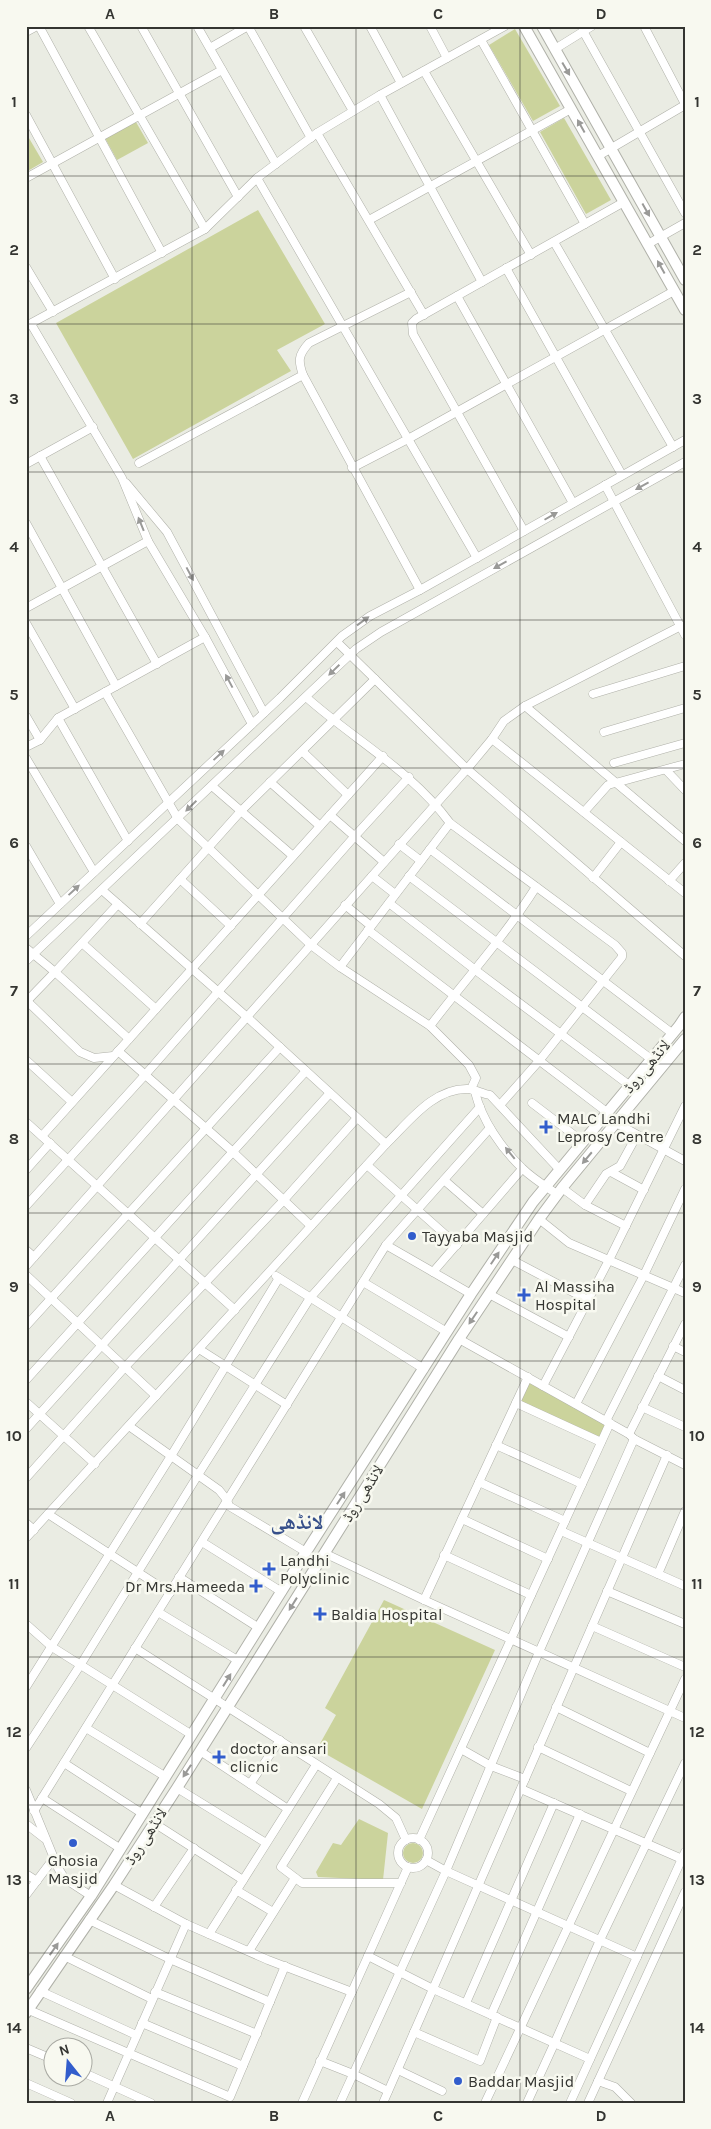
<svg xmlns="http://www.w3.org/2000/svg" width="711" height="2129" viewBox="0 0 711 2129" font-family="Karla,'Noto Naskh Arabic',sans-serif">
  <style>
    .green { fill: #cbd39c }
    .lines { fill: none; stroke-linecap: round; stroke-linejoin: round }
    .minor-casing { stroke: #b0b1a9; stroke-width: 9 }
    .major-casing { stroke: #b0b1a9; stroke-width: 12 }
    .minor { stroke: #fff; stroke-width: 8 }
    .major { stroke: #fff; stroke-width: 10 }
    .oneway { fill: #9a9a98 }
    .grid { fill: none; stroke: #343531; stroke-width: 1; stroke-opacity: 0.55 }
    .poi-dot { fill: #325dcc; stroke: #f8f9f0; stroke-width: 2 }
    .labels { text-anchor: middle; stroke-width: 5; stroke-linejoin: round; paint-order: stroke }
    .street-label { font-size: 16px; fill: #343531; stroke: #f8f9f0 }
    .poi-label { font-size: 16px; fill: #343531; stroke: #f8f9f0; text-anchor: start }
    .district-label { font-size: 21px; font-weight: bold; fill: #37508a; stroke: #f8f9f0 }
    .neatline { fill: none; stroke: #343531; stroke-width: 2 }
    .grid-label { font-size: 16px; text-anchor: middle; font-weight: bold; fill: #343531 }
  </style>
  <rect width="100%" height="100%" fill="#eaece3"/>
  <g class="green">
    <polygon points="515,29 560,106 533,121 489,45"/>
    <polygon points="564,118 611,200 586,214 540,132"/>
    <polygon points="136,122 148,143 117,160 105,138"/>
    <polygon points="26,133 43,162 26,172"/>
    <polygon points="258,210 325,324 277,350 291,371 133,459 56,323"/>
    <polygon points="528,1377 610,1423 601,1442 516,1403"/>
    <polygon points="384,1600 495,1650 422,1809 317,1749 336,1715 325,1708"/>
    <polygon points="359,1819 388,1833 383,1880 318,1877 316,1872 333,1843 341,1845"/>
    <circle cx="413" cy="1853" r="10"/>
  </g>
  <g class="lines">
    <g class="minor-casing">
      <g id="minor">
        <polyline points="39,26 162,253"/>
        <polyline points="88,26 205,229"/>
        <polyline points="141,26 238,197"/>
        <polyline points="197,26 276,164"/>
        <polyline points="248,26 311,138"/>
        <polyline points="304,26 353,111"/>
        <polyline points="370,26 401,83"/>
        <polyline points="430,26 447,58"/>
        <polyline points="644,26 685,104"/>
        <polyline points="583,31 685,213"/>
        <polyline points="26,32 37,26"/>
        <polyline points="481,40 585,224"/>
        <polyline points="210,48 248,26"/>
        <polyline points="555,49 592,26"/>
        <polyline points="424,71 531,255"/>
        <polyline points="380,95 482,282"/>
        <polyline points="26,115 115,279"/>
        <polyline points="317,133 424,315"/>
        <polyline points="598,156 685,105"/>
        <polyline points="26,178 222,70"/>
        <polyline points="257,178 477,558"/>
        <polyline points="369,220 571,109"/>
        <polyline points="554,242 673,447"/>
        <polyline points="648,244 685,223"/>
        <polyline points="26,267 53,312"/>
        <polyline points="506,268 622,475"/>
        <polyline points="457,296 573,503"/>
        <polyline points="31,324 122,478 148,541 205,637 252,724"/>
        <polyline points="26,326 205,229 257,178 317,133 380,95 505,26"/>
        <polyline points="303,375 420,590"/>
        <polyline points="40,456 157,664"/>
        <path d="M139,463L303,375C298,361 298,355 309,343L411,292"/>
        <polyline points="26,464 93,427"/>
        <polyline points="352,468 408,439 674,291"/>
        <polyline points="126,483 167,532 264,713"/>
        <polyline points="605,485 685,635"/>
        <polyline points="26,523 116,686"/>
        <polyline points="524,531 413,334 412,323 416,319 624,202"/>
        <polyline points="26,608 148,541"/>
        <polyline points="26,623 75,709"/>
        <polyline points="337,642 467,769 685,956"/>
        <polyline points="105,692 178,819 311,945 340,967 430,1026 469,1065 476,1078 471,1089"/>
        <polyline points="593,694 685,666"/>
        <path d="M306,697C354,740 411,770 450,823L615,945L622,953V957L539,1061L500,1105"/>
        <polyline points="525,706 685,841"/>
        <polyline points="26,716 40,740"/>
        <polyline points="58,718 128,841"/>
        <polyline points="604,732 685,708"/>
        <polyline points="492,739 685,893"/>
        <polyline points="26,747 40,740 58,718 205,637"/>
        <polyline points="303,752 348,795"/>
        <polyline points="26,758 94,872"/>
        <polyline points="614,763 685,743"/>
        <polyline points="666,770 685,790"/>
        <polyline points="270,782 320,826"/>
        <polyline points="212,786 293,856"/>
        <polyline points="584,812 608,785 685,764"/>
        <polyline points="330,815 384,862"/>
        <polyline points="399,844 421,861"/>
        <polyline points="26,846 60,904"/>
        <polyline points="430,849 673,1034"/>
        <polyline points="372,876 395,894"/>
        <polyline points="409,876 651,1059"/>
        <polyline points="593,878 621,842"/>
        <polyline points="180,879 231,926"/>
        <polyline points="669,881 685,863"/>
        <polyline points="102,890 247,1017 386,1144"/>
        <polyline points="389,903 474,969 629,1085"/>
        <polyline points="118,904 55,972 129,1039"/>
        <polyline points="345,905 371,926"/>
        <polyline points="140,924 241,811 375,679"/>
        <polyline points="368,930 608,1113"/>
        <polyline points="26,936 280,698 342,636 370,616 420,590 685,440"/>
        <polyline points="82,943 156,1009"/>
        <polyline points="26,948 55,972 26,1002"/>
        <polyline points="26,961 356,649 381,632 685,462"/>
        <polyline points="340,967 450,823"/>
        <polyline points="27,1001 80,1052 94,1058 113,1056"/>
        <path d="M430,1026C465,980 505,936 536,887"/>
        <polyline points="118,1051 233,1152 311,1226"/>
        <polyline points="26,1060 72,1102"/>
        <path d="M475,1092C482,1120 501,1148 522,1168C532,1178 545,1186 557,1194"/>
        <polyline points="532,1103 583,1142"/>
        <polyline points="26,1122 235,1310"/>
        <polyline points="616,1123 685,1161"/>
        <polyline points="42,1136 383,756"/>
        <polyline points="367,1165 457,1245"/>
        <polyline points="26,1170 50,1143"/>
        <polyline points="611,1172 644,1190"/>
        <polyline points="444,1180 483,1214"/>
        <polyline points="562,1188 585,1205 626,1226"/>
        <polyline points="585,1205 606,1174 620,1166 637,1135"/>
        <polyline points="26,1206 145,1075 354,837 409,777"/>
        <polyline points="539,1219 569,1243 685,1293"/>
        <polyline points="386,1245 433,1272"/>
        <polyline points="26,1250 34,1257"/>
        <polyline points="512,1260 588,1300"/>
        <polyline points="26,1266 467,769 492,739 504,721 525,706 681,626"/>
        <polyline points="26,1275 156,1396"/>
        <polyline points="276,1276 424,1369"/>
        <polyline points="363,1282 447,1332"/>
        <polyline points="471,1294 433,1272 522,1169"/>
        <polyline points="489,1294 569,1337"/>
        <polyline points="26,1326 280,1047"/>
        <polyline points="459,1339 629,1434 634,1439 685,1465"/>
        <polyline points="673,1346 685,1352"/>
        <polyline points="199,1349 287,1405"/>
        <polyline points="658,1376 685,1390"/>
        <polyline points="26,1380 306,1071"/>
        <polyline points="543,1386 609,1260 685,1106"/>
        <polyline points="26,1402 95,1464"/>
        <polyline points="516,1403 601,1442"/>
        <polyline points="576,1404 644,1275 685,1189"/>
        <polyline points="642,1407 685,1427"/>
        <polyline points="606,1421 685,1265"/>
        <polyline points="129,1426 219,1490 227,1500 229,1506 306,1552"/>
        <polyline points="26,1429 330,1093"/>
        <polyline points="629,1434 685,1324"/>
        <polyline points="496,1445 582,1484"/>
        <polyline points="26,1478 125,1367 283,1201 357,1118"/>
        <polyline points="479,1482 565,1521"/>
        <polyline points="48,1514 170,1593"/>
        <polyline points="462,1519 548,1559"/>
        <polyline points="26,1523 34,1530"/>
        <polyline points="561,1531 685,1586"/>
        <path d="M26,1538L386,1144C409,1122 433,1088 468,1089C474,1089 483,1094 490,1095L559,1169"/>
        <polyline points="202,1542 282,1592"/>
        <polyline points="324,1553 424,1600 685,1718"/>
        <polyline points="444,1555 531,1595"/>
        <polyline points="658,1574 685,1511"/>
        <polyline points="179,1577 259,1628"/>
        <polyline points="607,1591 685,1624"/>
        <polyline points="424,1600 528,1377"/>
        <polyline points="158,1612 239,1661"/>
        <polyline points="26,1624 52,1647 192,1735"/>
        <polyline points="592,1626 685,1667"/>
        <polyline points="135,1648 379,1804 396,1818 406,1840"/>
        <polyline points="26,1687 171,1456 279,1278"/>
        <polyline points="556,1707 650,1753"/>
        <polyline points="86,1728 166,1777"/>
        <polyline points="538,1747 631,1791"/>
        <polyline points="26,1748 81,1664 198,1475 310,1298 480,1107"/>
        <polyline points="461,1749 491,1766 525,1779"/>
        <polyline points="200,1751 288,1809"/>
        <polyline points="64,1763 143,1814"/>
        <polyline points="337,1778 281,1867 302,1883 401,1883"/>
        <polyline points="250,1784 280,1740"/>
        <polyline points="177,1788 266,1843"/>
        <polyline points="521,1789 682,1859"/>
        <polyline points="26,1790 58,1868 65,1879 91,1896"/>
        <polyline points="42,1798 121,1849"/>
        <polyline points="34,1811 386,1245 490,1128"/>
        <polyline points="154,1823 243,1880"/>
        <polyline points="26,1824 44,1838"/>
        <circle cx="413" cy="1853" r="15"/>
        <polyline points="419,1840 610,1423"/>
        <polyline points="426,1860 446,1871 637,1957"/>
        <polyline points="26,1874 37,1881"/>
        <polyline points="114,1885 186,1924 268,1960 352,1992"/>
        <polyline points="236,1890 273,1912"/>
        <polyline points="26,1895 54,1858"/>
        <polyline points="154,1907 194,1848"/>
        <polyline points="89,1920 170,1959 270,2002"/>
        <polyline points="209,1934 316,1765"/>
        <polyline points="249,1951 295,1878"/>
        <polyline points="64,1956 152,1999"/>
        <polyline points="368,1956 433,1989 590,2059"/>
        <polyline points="40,1991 136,2035"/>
        <polyline points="155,1992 257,2034"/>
        <polyline points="466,2003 554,1803"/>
        <polyline points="29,2010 230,2097 285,1966"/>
        <polyline points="491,2015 580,1814"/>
        <polyline points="142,2023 243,2066"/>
        <polyline points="414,2032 480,2061 497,2017"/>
        <polyline points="26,2048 52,2059"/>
        <polyline points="320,2061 353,2074 388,2091"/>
        <polyline points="398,2070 442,2091"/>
        <polyline points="82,2072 151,2103"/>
        <polyline points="598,2081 615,2087 631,2103"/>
        <polyline points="26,2083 71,2103"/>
        <polyline points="107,2103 186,1924"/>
        <polyline points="302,2103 408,1867"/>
        <polyline points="340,2103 446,1871 539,1652 634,1439"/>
        <polyline points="383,2103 667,1455"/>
        <polyline points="485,2103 685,1679"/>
        <polyline points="527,2103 555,2042 600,1940 685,1763"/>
        <polyline points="570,2103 685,1852"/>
        <polyline points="588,2103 685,1892"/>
      </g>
    </g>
    <g class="major-casing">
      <g id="major">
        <polyline points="524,26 685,310"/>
        <polyline points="542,26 685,280"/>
        <polyline points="26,1989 91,1896 306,1552 471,1294 533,1202 679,1026 685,1017"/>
        <polyline points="26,2013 114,1885 177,1788 459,1339 539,1219 562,1188 685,1039"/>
      </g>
    </g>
    <use href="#minor" class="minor"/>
    <use href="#major" class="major"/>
  </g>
  <defs><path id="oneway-solid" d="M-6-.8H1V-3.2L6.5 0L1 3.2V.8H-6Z" transform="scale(1.25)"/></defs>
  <g class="oneway">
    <use href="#oneway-solid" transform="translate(566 69) rotate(60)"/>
    <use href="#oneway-solid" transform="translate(581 126) rotate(-119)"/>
    <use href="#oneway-solid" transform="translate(646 210) rotate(61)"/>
    <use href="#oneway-solid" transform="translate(661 267) rotate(-119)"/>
    <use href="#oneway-solid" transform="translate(642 486) rotate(151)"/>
    <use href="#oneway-solid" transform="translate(551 516) rotate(-30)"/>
    <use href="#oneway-solid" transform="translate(141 524) rotate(-112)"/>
    <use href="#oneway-solid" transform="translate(500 565) rotate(151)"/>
    <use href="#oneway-solid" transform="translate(190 574) rotate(62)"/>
    <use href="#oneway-solid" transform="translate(363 621) rotate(-36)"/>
    <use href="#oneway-solid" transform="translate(334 670) rotate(136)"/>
    <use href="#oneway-solid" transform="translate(229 681) rotate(-118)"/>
    <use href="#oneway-solid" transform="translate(219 755) rotate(-43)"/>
    <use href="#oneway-solid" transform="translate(191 806) rotate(136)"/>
    <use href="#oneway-solid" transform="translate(74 890) rotate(-43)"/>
    <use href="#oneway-solid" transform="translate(510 1153) rotate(-129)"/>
    <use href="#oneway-solid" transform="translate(587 1158) rotate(130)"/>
    <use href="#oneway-solid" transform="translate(495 1258) rotate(-56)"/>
    <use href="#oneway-solid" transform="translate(473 1318) rotate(124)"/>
    <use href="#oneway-solid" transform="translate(341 1498) rotate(-57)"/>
    <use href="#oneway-solid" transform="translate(293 1604) rotate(122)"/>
    <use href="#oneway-solid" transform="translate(227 1680) rotate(-58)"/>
    <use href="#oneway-solid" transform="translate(187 1771) rotate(123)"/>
    <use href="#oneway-solid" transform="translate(54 1949) rotate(-55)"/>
  </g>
  <path class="grid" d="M192,26V2103M356,26V2103M520,26V2103M26,176H685M26,324H685M26,472H685M26,620H685M26,768H685M26,916H685M26,1064H685M26,1213H685M26,1361H685M26,1509H685M26,1657H685M26,1805H685M26,1953H685"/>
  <g class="poi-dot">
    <path d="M543.5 1119.5h5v5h5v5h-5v5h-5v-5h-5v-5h5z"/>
    <circle cx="412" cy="1236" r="5"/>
    <path d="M521.5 1287.5h5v5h5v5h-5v5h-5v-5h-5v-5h5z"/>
    <path d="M266.5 1561.5h5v5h5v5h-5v5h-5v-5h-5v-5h5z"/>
    <path d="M253.5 1578.5h5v5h5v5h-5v5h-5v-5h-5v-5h5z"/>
    <path d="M317.5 1606.5h5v5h5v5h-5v5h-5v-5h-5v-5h5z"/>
    <path d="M216.5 1749.5h5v5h5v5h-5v5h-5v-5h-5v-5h5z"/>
    <circle cx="73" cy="1843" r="5"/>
    <circle cx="458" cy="2081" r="5"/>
  </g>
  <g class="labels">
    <g class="street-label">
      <text transform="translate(646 1066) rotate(-50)" y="6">لانڈھی روڈ</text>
      <text transform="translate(362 1493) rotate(-58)" y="6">لانڈھی روڈ</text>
      <text transform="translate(145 1836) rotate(-57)" y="6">لانڈھی روڈ</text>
    </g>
    <g class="poi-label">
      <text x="557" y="1124">MALC Landhi<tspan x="557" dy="18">Leprosy Centre</tspan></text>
      <text x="422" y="1242">Tayyaba Masjid</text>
      <text x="535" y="1292">Al Massiha<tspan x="535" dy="18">Hospital</tspan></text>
      <text x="280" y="1566">Landhi<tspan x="280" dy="18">Polyclinic</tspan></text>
      <text x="245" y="1592" text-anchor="end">Dr Mrs.Hameeda</text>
      <text x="331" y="1620">Baldia Hospital</text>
      <text x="230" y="1754">doctor ansari<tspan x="230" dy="18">clicnic</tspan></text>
      <text x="73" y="1866" text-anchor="middle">Ghosia<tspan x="73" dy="18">Masjid</tspan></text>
      <text x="468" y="2087">Baddar Masjid</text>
    </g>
    <g class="district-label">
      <text x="297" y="1529">لانڈھی</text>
    </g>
  </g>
  <rect width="711" height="2129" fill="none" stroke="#f8f9f0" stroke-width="55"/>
  <g transform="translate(68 2062) rotate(343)"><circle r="24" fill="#f8f9f0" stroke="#aaaba4"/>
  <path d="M0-4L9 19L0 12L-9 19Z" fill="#325dcc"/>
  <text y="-8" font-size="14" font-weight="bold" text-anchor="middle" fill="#343531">N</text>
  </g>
  <rect x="28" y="28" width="656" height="2074" class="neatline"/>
  <g class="grid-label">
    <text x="110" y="19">A</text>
    <text x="274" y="19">B</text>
    <text x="438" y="19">C</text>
    <text x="601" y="19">D</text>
    <text x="14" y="107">1</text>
    <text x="697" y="107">1</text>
    <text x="14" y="255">2</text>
    <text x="697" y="255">2</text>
    <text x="14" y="404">3</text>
    <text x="697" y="404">3</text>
    <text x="14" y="552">4</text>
    <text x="697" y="552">4</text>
    <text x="14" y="700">5</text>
    <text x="697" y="700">5</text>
    <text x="14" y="848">6</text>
    <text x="697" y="848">6</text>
    <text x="14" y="996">7</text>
    <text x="697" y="996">7</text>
    <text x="14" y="1144">8</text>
    <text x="697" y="1144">8</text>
    <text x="14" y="1292">9</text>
    <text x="697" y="1292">9</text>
    <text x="14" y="1441">10</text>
    <text x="697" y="1441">10</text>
    <text x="14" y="1589">11</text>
    <text x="697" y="1589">11</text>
    <text x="14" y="1737">12</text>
    <text x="697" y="1737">12</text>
    <text x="14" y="1885">13</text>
    <text x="697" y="1885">13</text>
    <text x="14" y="2033">14</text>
    <text x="697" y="2033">14</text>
    <text x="110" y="2121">A</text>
    <text x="274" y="2121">B</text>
    <text x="438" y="2121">C</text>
    <text x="601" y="2121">D</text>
  </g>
</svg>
